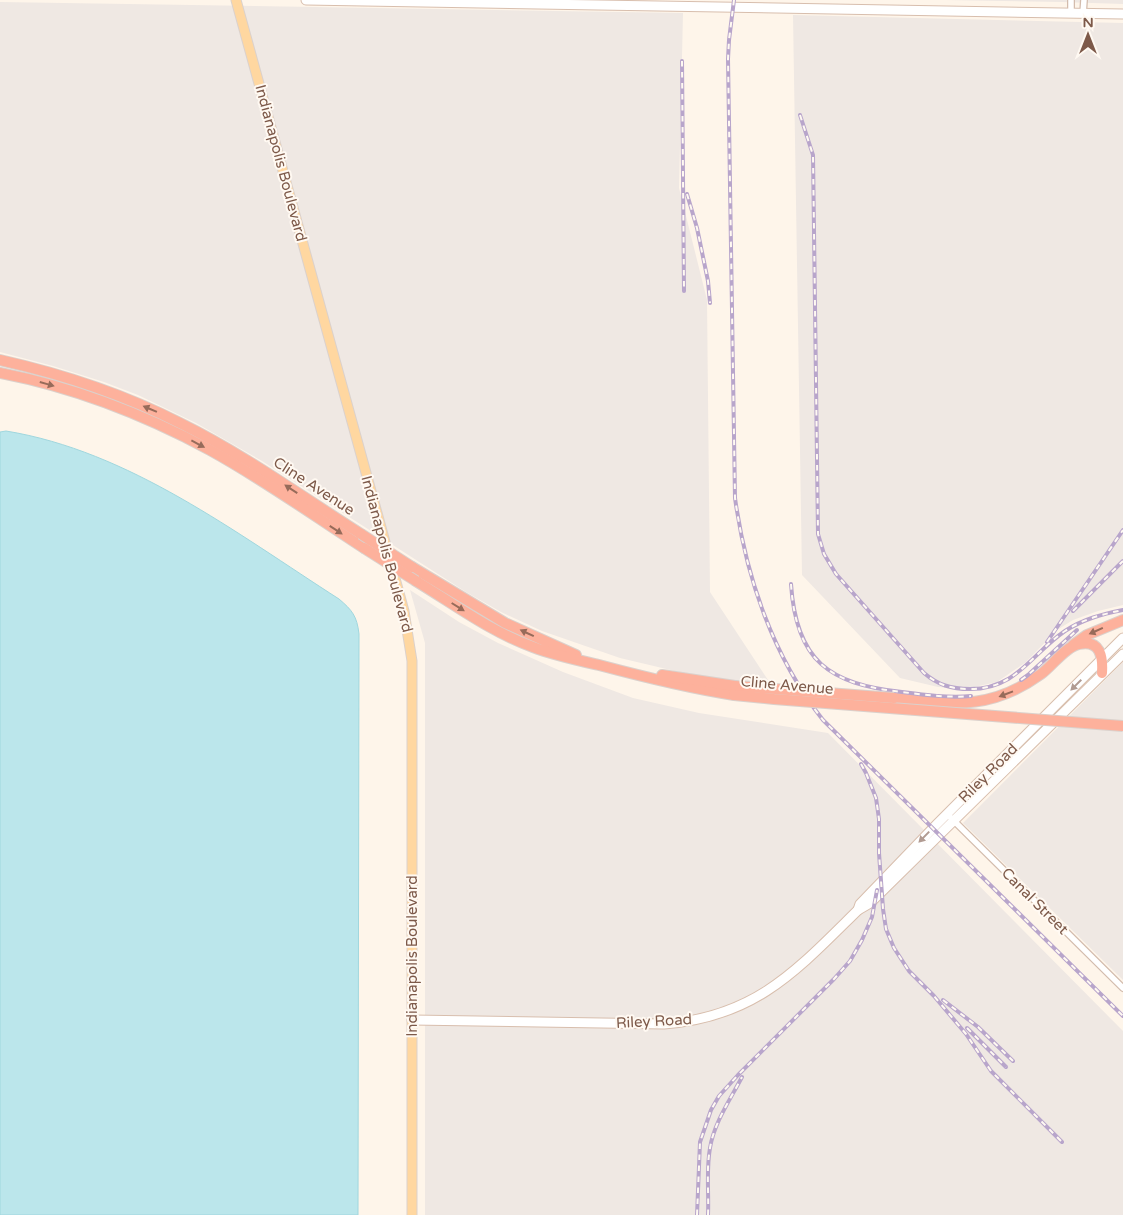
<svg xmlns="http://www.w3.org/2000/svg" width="1123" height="1215" viewBox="0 0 1123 1215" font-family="'Varela Round',sans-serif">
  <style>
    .industrial { fill: #efe8e3 }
    .water { fill: #bbe6eb; stroke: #a0d7de }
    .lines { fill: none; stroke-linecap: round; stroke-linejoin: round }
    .street-casing { stroke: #d3bcad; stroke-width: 8 }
    .secondary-casing { stroke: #d8bead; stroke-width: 11 }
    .primary-casing { stroke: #dbd1cc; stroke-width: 11 }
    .highway-casing { stroke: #dbd1cc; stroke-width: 12 }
    .street { stroke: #fff; stroke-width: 5.5 }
    .secondary { stroke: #fff; stroke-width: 9 }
    .primary { stroke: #ffd7a0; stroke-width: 9 }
    .highway { stroke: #fdb19c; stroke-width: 10 }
    .rail-casing { stroke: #b8a5cb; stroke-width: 4 }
    .rail { stroke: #fff9f2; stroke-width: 2; stroke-dasharray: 5.5; stroke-linecap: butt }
    .highway-bridge-casing { stroke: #dbd1cc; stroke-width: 12; stroke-linecap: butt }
    .highway-bridge { stroke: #fdb19c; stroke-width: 10 }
    .oneway { fill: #976b5a }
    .oneway2 { fill: #b19b92 }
    .labels { text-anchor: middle; stroke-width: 4; stroke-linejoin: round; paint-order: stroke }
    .street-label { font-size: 15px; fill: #7d5949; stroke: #fff9f2 }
  </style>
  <rect width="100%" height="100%" fill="#fef5ea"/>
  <g class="industrial">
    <polygon points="945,0 1123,0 1123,4 1062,2"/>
    <polygon points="0,2 683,13 679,188 707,300 710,592 768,680 735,682 696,676 620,658 542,631 501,612 466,592 262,461 196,423 138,395 104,382 53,366 0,352"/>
    <polygon points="793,15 1123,23 1123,605 1098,611 1073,620 1057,630 1026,662 997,682 965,689 938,687 900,678 802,575"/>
    <polygon points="410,590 459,622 498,643 563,672 633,698 699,713 828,733 1123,1031 1123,1215 425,1215 425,643"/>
    <polygon points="1123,662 1123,980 963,823"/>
  </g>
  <path class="water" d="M6,431C129,451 236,533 339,599C352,610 357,616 359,634L358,1215H0V432Z"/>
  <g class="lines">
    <g class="street-casing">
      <g id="street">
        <polyline points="1071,0 1071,14"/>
        <polyline points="1083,14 1084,0"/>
        <polyline points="947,814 1123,988"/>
      </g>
    </g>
    <g class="secondary-casing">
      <g id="secondary">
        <polyline points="306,0 1123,14"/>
        <polyline points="858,910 860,904 937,824 1123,638"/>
        <path d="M412,1020L664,1024C756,1017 797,970 858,910L870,903L1123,654"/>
      </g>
    </g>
    <g class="primary-casing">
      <polyline id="primary" points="236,0 404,611 412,661 412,1215"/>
    </g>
    <g class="highway-casing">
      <g id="highway">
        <path d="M0,360C62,374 123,394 180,423C243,454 301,496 361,534"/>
        <path d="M0,373C73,387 145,415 210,450C263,479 313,515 364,548"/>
        <polyline points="412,567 505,623 576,655"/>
        <path d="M416,581C454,604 491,632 533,647C554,655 577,660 599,665C644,677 688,688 734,695"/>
        <polyline points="1073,645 1087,635 1123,620"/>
        <polyline points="662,675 735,686"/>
        <path d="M894,698C953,704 990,711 1041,674C1052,666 1066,646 1079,644C1101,639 1103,658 1102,673"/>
      </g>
    </g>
    <use href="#street" class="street"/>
    <use href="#secondary" class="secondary"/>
    <use href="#primary" class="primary"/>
    <use href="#highway" class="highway"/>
    <g class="rail-casing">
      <g id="rail">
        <path d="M734,0L729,40L728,59L735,498C746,577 773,657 823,720L1123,1016"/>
        <polyline points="682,61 684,291"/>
        <path d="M800,115L813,155L818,534L824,554L836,574L924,673C938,685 951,689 970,689C1017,689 1031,654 1065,631C1083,619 1103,614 1123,610"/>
        <polyline points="687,194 697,228 708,281 710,303"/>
        <path d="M791,584C796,661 829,684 902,692C925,695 949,698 971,696"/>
        <polyline points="1073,611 1123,561"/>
        <polyline points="1047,642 1123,530"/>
        <polyline points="1021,680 1028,675 1077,630"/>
        <polyline points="861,764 866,773 876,798 879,819 879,853 883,909 886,929 894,948 909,971 934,996 966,1034 991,1071 1062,1142"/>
        <polyline points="943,1000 978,1027 1013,1061"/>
        <polyline points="967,1028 1006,1067"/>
        <polyline points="697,1215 700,1142 711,1110 719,1096 738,1075 834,979 850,961 862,940 872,917 877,890"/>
        <path d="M708,1215C709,1193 706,1170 710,1148C714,1123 730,1100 742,1077"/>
      </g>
    </g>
    <use href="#rail" class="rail"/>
    <g class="highway-bridge-casing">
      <g id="highway-bridge">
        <polyline points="361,534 412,567"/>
        <polyline points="364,548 416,581"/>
        <polyline points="735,686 894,698"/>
        <polyline points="734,695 774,699 1123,726"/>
      </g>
    </g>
    <use href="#highway-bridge" class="highway-bridge"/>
  </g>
  <defs><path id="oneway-solid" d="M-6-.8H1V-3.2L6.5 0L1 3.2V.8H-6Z" transform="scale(1.25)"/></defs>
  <g class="oneway">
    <use href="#oneway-solid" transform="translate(47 384) rotate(16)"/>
    <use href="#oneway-solid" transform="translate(150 409) rotate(-157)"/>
    <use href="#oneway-solid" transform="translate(198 444) rotate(28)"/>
    <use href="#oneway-solid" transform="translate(291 489) rotate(-147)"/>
    <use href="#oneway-solid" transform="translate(336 530) rotate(33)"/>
    <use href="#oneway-solid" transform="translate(458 607) rotate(32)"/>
    <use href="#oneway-solid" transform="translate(1096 631) rotate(156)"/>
    <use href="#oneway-solid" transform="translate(527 633) rotate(-155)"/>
    <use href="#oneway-solid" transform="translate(1006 694) rotate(159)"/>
  </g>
  <g class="oneway2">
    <use href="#oneway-solid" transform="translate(1076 685) rotate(135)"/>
    <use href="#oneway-solid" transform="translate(924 837) rotate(134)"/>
  </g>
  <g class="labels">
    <g class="street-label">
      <text transform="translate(281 163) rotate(75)" y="5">Indianapolis Boulevard</text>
      <text transform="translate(314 486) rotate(33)" y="5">Cline Avenue</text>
      <text transform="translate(387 554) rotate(75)" y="5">Indianapolis Boulevard</text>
      <text transform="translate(787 685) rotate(5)" y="5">Cline Avenue</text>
      <text transform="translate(988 773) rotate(-45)" y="5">Riley Road</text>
      <text transform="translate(1035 901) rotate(45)" y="5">Canal Street</text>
      <text transform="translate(412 956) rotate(-90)" y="5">Indianapolis Boulevard</text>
      <text transform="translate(654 1021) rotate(-3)" y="5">Riley Road</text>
    </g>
  </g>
  <g transform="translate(1088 35)" stroke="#fff9f2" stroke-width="4" paint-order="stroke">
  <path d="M0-4L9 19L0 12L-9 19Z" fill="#7d5949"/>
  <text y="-8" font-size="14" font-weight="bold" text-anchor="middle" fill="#7d5949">N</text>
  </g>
</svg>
